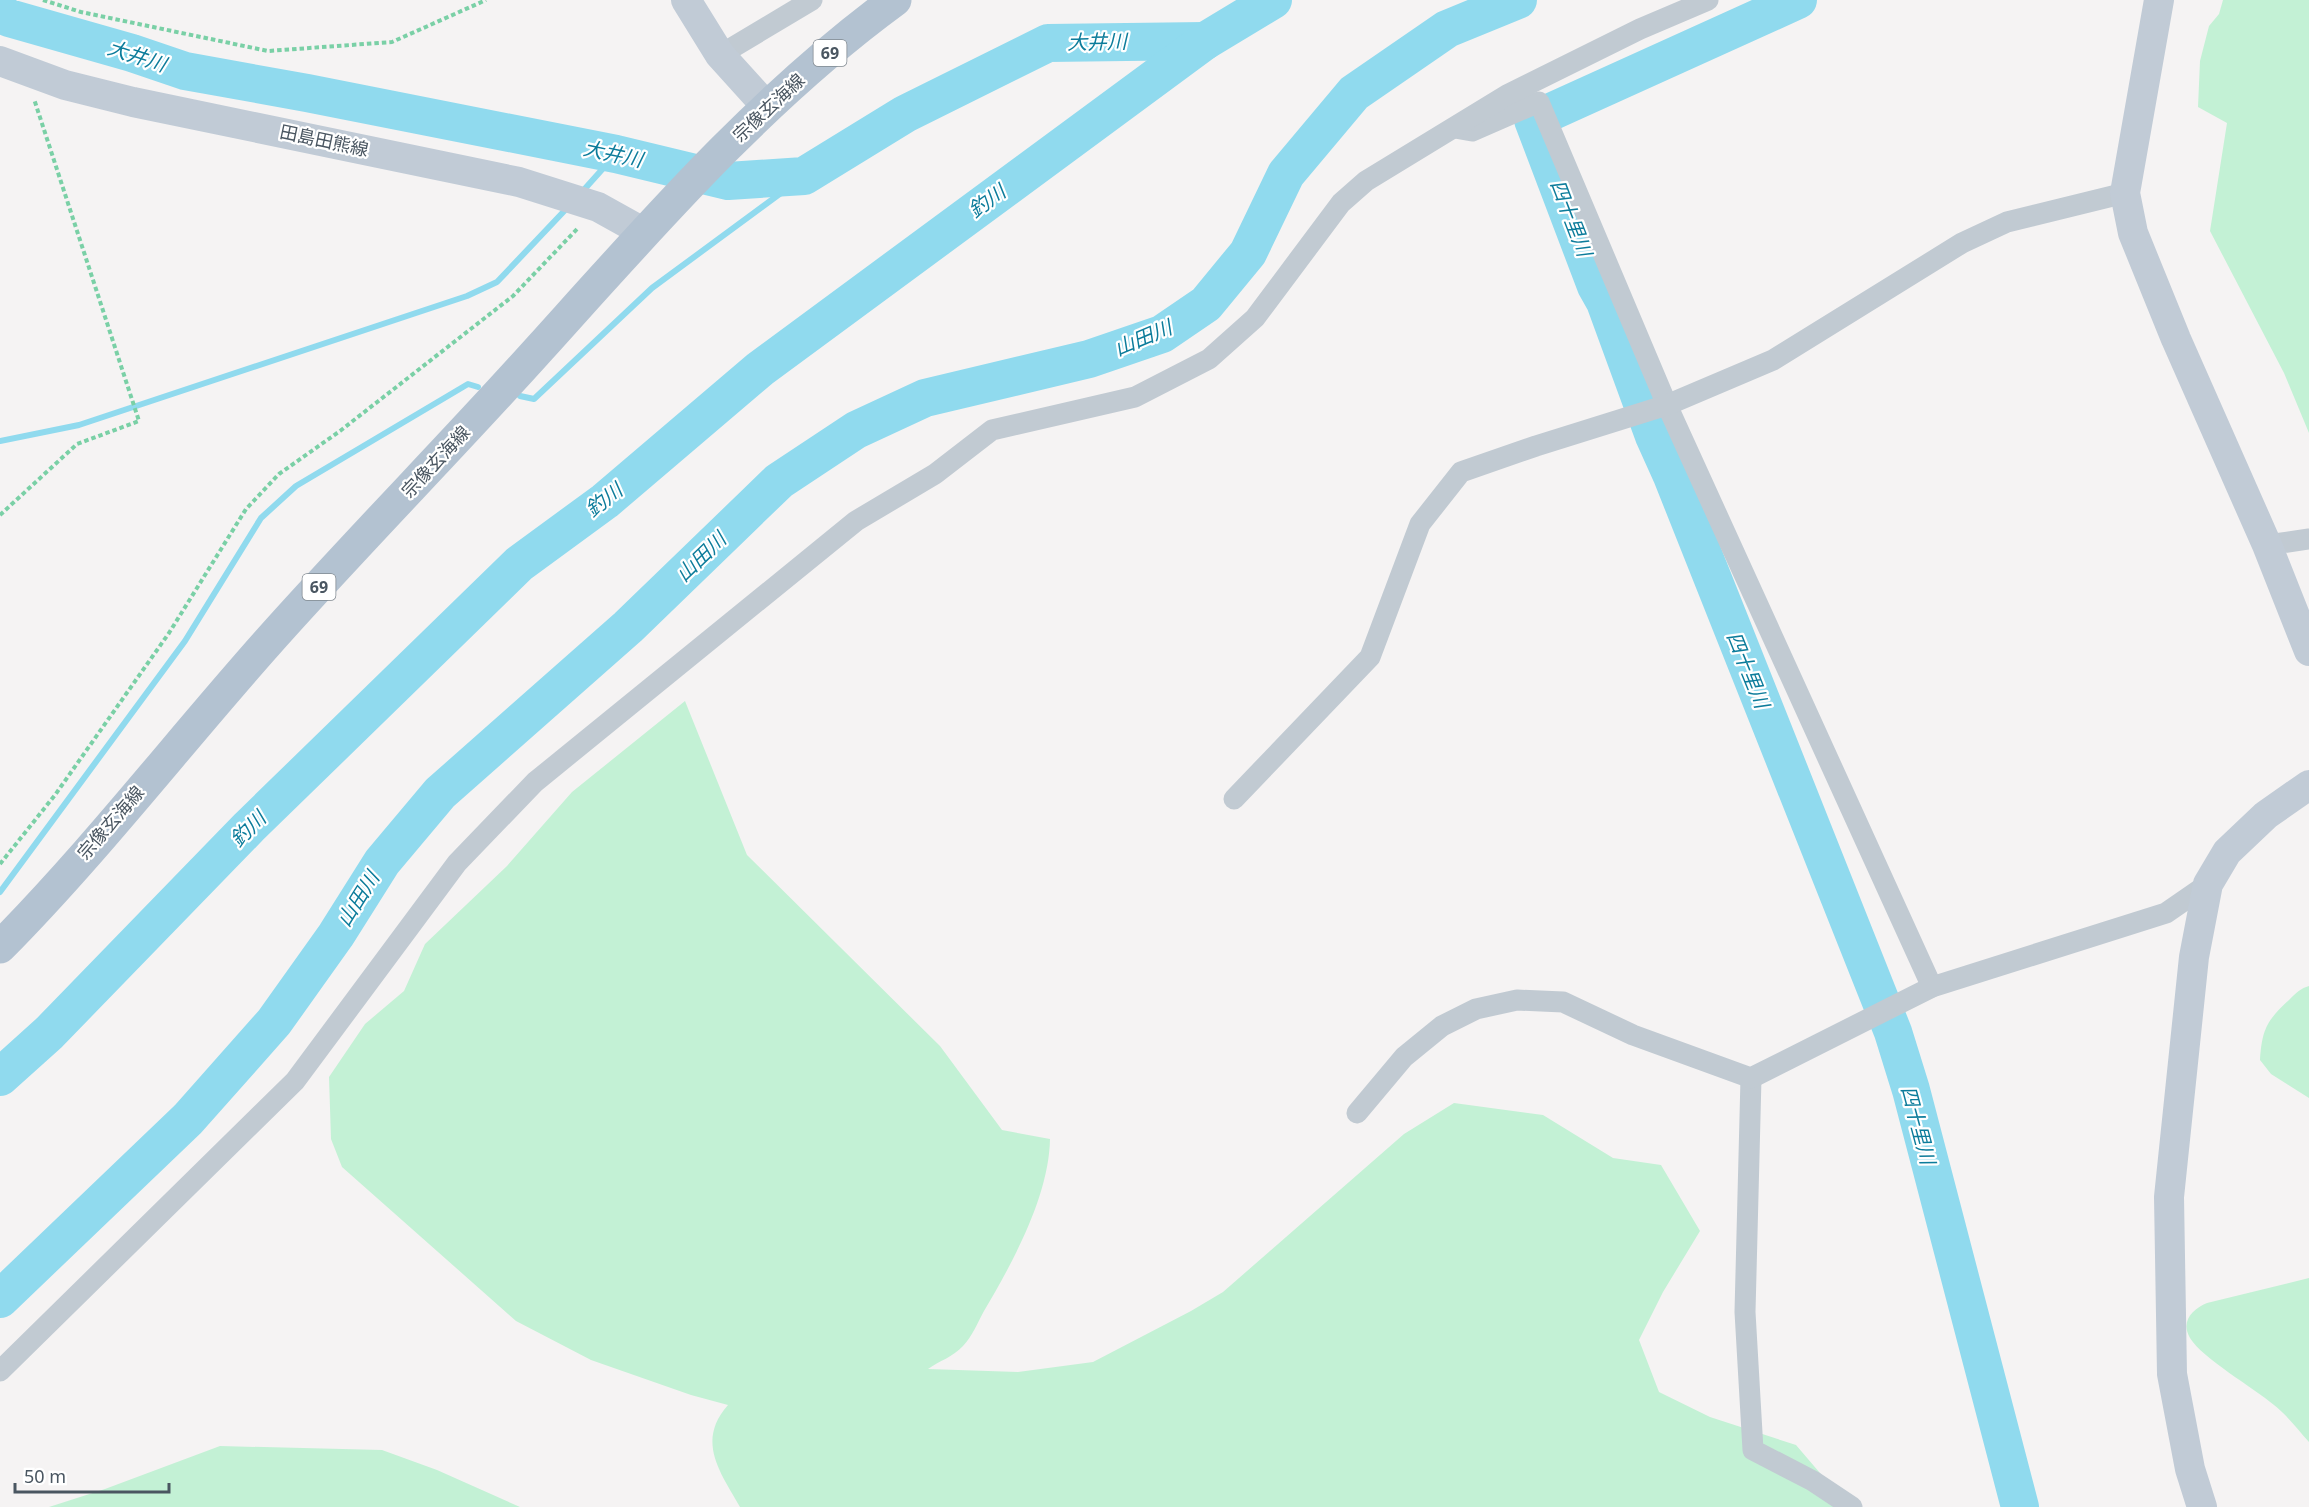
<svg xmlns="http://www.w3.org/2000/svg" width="2309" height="1507" viewBox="0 0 2309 1507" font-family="'Noto Sans','Noto Sans JP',sans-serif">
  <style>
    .green { fill: #c3f1d5 }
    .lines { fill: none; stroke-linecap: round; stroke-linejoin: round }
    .stream { stroke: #90daee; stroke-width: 6 }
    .river { stroke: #90daee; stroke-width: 38 }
    .path { stroke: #7ad0a6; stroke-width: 4; stroke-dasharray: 4.5 3; stroke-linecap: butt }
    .street { stroke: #c1cad2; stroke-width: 21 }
    .secondary { stroke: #c1cbd6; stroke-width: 30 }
    .primary { stroke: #b3c2d1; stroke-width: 33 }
    .labels { text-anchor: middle; stroke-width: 4.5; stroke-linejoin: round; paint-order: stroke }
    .shield { fill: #fff; stroke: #808990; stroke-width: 1.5 }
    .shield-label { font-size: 16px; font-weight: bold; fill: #4a5661 }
    .street-label { font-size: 18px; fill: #4a5661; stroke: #fff }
    .water-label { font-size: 20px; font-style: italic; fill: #0c7c9b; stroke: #fff }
  </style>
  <rect width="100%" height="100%" fill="#f5f3f3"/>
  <g class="green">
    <polygon points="2223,0 2309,0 2309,433 2284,373 2210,231 2227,123 2198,107 2200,61 2209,26 2219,14"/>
    <path d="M685,701L747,855L940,1046L1002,1130L1050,1139C1049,1196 1013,1262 984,1311C978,1322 972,1337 963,1346C953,1357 939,1361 928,1369L1018,1372L1093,1362L1191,1311L1223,1292L1404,1134L1454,1103L1543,1115L1613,1158L1661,1165L1700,1231L1663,1292L1639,1340L1659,1392L1710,1417L1796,1445L1849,1507H740C720,1472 696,1441 728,1405L691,1395L591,1360L516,1321L342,1167L331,1139L329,1077L365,1024L404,991L425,944L507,866L572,792Z"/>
    <path d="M2309,986V1098L2271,1074L2260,1060C2262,1029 2267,1020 2290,999C2296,993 2301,988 2309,986Z"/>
    <path d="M2309,1278V1442C2298,1430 2287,1415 2274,1405C2254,1388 2202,1358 2190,1338C2180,1321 2193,1309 2207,1303Z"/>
    <polygon points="220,1446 382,1450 437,1470 520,1507 49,1507 105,1489"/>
  </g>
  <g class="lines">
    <g class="stream">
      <polyline points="581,193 616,154"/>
      <polyline points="520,396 534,399 652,288 804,176"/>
      <polyline points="0,441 79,425 467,296 497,282 568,207"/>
      <polyline points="0,892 185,641 261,518 296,486 468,384 478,387"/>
    </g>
    <g class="river">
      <polyline points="1798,0 1533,120 1596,286 1605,302 1654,436 1672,476 1893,1032 1911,1090 2020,1507"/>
      <polyline points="0,13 9,18 132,53 185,71 307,93 616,154 728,181 804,176 905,114 1048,43 1205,41"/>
      <polyline points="0,1077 49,1033 249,827 519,564 605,501 760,369 1205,41 1273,0"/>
      <polyline points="0,1299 188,1119 274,1022 336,935 382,862 440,793 628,627 779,481 856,430 925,398 1089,359 1162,334 1206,304 1248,253 1286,174 1354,93 1447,29 1518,0"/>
    </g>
    <g class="path">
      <polyline points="43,0 81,12 268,51 392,42 486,0"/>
      <polyline points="0,515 77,444 139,421 34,99"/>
      <polyline points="0,864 55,795 169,633 246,509 279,474 340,431 513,296 579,227"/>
    </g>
    <g class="street">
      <polyline points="720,55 812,0"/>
      <polyline points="1455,128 1472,131 1539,102 1667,405 1932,987"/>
      <polyline points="2267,545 2309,539"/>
      <polyline points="1234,799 1370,657 1420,524 1461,472 1536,446 1667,405 1773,360 1962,243 2007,222 2125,193"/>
      <polyline points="1751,1078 1745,1312 1753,1450 1813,1481 1852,1507"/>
      <polyline points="1357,1113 1404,1057 1442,1026 1476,1009 1517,1000 1563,1002 1633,1035 1751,1078 1932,987 2166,913 2208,884"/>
      <polyline points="0,1371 295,1081 457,863 535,782 856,521 935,474 992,430 1135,397 1209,359 1255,318 1341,203 1366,181 1507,95 1640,29 1708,0"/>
    </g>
    <g class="secondary">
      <polyline points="686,0 720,55 767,107"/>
      <polyline points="2159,0 2125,193 2133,233 2176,339 2267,545 2309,651"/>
      <polyline points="0,61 65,85 133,102 519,182 598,207 643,232"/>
      <polyline points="2202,1507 2190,1469 2172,1374 2169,1197 2194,957 2208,884 2227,852 2266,815 2309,785"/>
    </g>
    <path class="primary" d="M0,947C95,851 178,743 268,642C357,542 451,447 540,348C651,225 761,98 895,0"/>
  </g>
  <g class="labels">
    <g class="shield">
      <rect x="813.5" y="40" width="33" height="26" rx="4.5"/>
      <rect x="302.5" y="574" width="33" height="26" rx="4.5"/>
    </g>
    <g class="shield-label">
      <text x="830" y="59">69</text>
      <text x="319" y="593">69</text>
    </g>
    <g class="street-label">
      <text transform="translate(769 108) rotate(-43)" y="6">宗像玄海線</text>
      <text transform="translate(324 141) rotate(12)" y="6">田島田熊線</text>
      <text transform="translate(436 462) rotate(-47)" y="6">宗像玄海線</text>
      <text transform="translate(111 823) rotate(-49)" y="6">宗像玄海線</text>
    </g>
    <g class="water-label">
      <text transform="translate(1097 42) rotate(-1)" y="7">大井川</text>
      <text transform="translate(137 56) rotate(18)" y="7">大井川</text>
      <text transform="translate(613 154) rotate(12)" y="7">大井川</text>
      <text transform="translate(987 201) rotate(-36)" y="7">釣川</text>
      <text transform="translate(1571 218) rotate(69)" y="7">四十里川</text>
      <text transform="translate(1143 338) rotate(-23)" y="7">山田川</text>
      <text transform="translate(604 500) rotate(-38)" y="7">釣川</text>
      <text transform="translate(701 557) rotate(-44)" y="7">山田川</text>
      <text transform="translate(1748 670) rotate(68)" y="7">四十里川</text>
      <text transform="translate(248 829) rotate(-45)" y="7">釣川</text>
      <text transform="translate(358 899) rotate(-58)" y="7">山田川</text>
      <text transform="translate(1918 1125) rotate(75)" y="7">四十里川</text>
    </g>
  </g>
  <path d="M15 1483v9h154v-9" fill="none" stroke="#4a5661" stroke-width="3"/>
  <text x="24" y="1483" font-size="18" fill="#4a5661" stroke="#ffffff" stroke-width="4.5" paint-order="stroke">50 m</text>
</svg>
